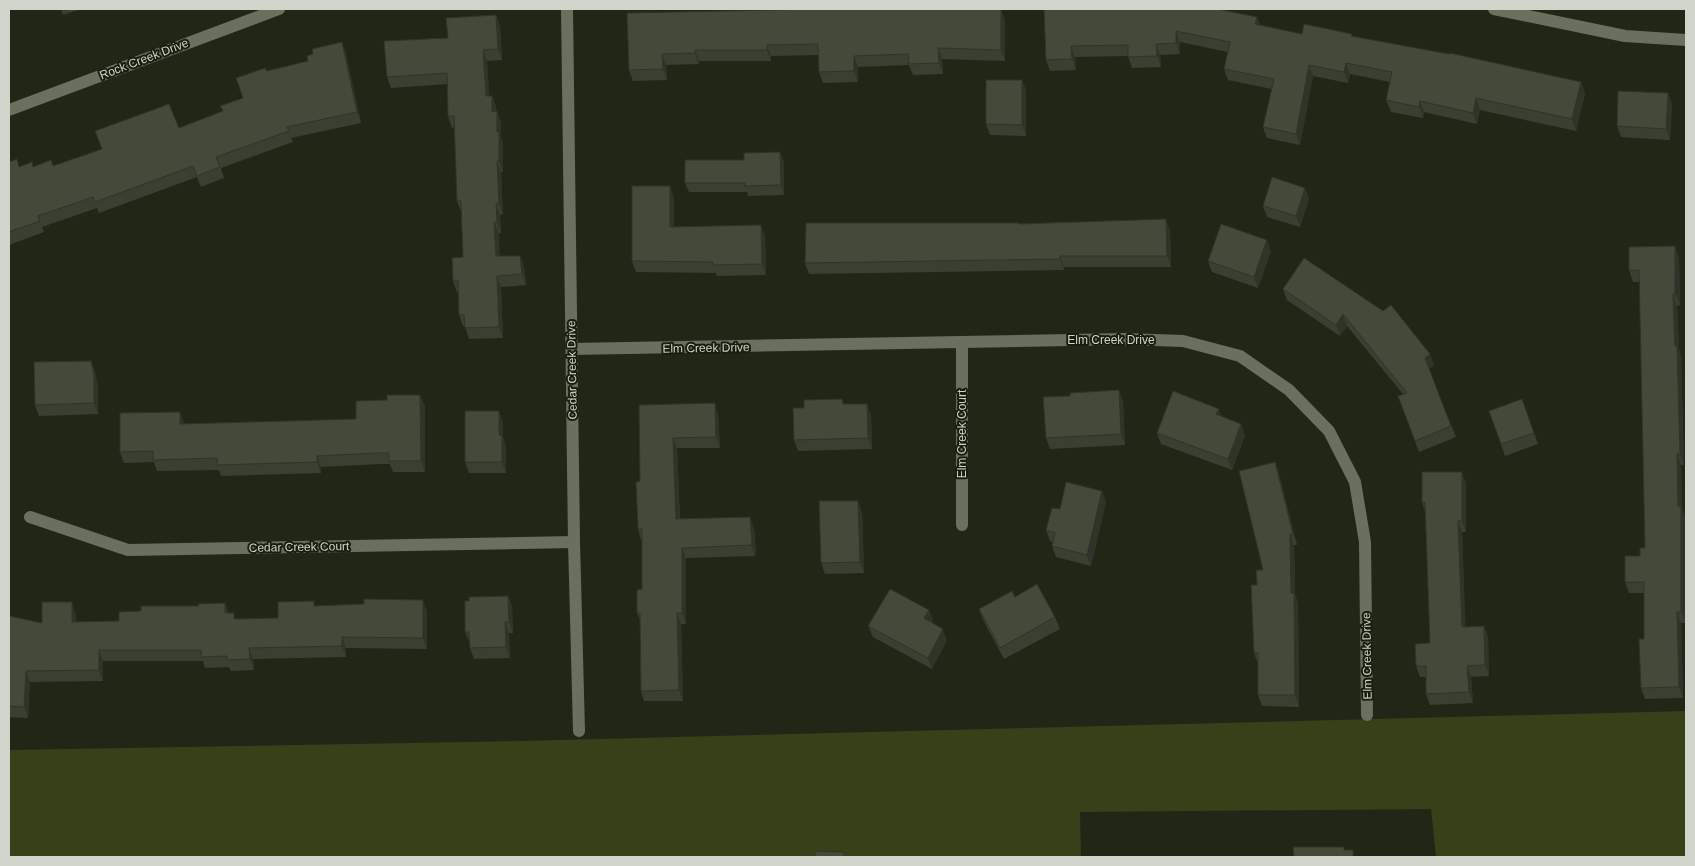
<svg xmlns="http://www.w3.org/2000/svg" width="1695" height="866" viewBox="0 0 1695 866" font-family="Arial,sans-serif">
  <style>
    .green { fill: #374019 }
    .lines { fill: none; stroke-linecap: round; stroke-linejoin: round }
    .street { stroke: #6a6f5e; stroke-width: 12 }
    .wall { fill: #3b3f31 }
    .shaded-wall { fill: #303328 }
    .building { fill: #454939; stroke: #303328 }
    .labels { text-anchor: middle; stroke-width: 4; stroke-linejoin: round; paint-order: stroke }
    .street-label { font-size: 12px; fill: #d1d4ca; stroke: #191d0e }
  </style>
  <rect width="100%" height="100%" fill="#222617"/>
  <polygon class="green" points="1686,711 1686,857 1436,857 1431,809 1080,812 1081,857 9,857 9,750 522,741"/>
  <g class="lines">
    <g class="street">
      <polyline points="567,9 574,542 579,731"/>
      <polyline points="1494,9 1625,36 1686,40"/>
      <polyline points="9,110 279,9"/>
      <polyline points="962,343 962,525"/>
      <polyline points="572,349 1125,339 1183,341 1240,356 1289,390 1329,431 1355,482 1365,542 1367,715"/>
      <polyline points="30,517 128,550 574,542"/>
    </g>
  </g>
  <g class="wall">
    <polygon points="61,9 81,9 63,15"/>
    <polygon points="981,9 1005,20 1005,61 942,59 943,74 913,75 909,65 858,67 858,82 823,83 819,72 818,55 771,56 771,61 699,61 699,64 666,65 667,80 633,81 629,70 627,13"/>
    <polygon points="1044,9 1257,17 1260,25 1302,34 1352,34 1352,36 1581,82 1585,93 1576,131 1480,110 1477,124 1424,112 1423,118 1391,112 1386,100 1390,82 1350,74 1348,83 1313,76 1300,145 1267,138 1263,127 1272,89 1228,80 1224,69 1228,52 1180,42 1180,54 1160,55 1161,67 1132,68 1128,56 1075,57 1076,70 1050,71 1046,60"/>
    <polygon points="500,26 502,60 487,61 489,96 492,96 496,107 496,111 501,122 501,138 503,143 503,172 501,172 503,214 500,215 501,233 499,233 499,256 520,256 524,267 526,285 501,287 503,338 469,339 465,326 463,326 459,315 458,292 457,292 453,281 463,257 461,212 457,201 455,127 452,128 448,116 448,84 391,88 387,77"/>
    <polygon points="342,42 346,54 361,123 291,138 293,142 221,168 224,178 201,187 197,177 99,213 97,208 42,227 44,232 9,245 9,162 19,167 53,166 179,128 223,111 243,98 267,71 308,61 313,54"/>
    <polygon points="1022,80 1026,91 1026,136 990,135 986,124"/>
    <polygon points="1668,93 1672,104 1670,140 1621,137 1617,126"/>
    <polygon points="784,162 784,195 748,196 747,192 689,192 685,183"/>
    <polygon points="1305,188 1309,199 1300,227 1267,217 1263,206"/>
    <polygon points="674,197 674,227 765,236 766,275 717,276 716,273 636,272 632,261"/>
    <polygon points="1019,223 1019,224 1170,230 1171,267 1064,267 1064,270 809,274 805,263"/>
    <polygon points="1271,251 1258,288 1212,272 1208,261"/>
    <polygon points="1679,257 1680,305 1677,306 1679,349 1681,357 1684,465 1681,465 1682,508 1685,518 1686,543 1686,623 1681,623 1683,698 1645,699 1641,688 1644,639 1644,593 1629,593 1625,582 1645,548 1640,282 1633,282 1629,270"/>
    <polygon points="1304,258 1430,354 1434,365 1429,369 1456,437 1419,452 1398,396 1403,394 1347,326 1340,336 1287,300 1283,289"/>
    <polygon points="91,361 95,372 98,385 98,414 39,416 35,405"/>
    <polygon points="1070,396 1123,401 1125,445 1050,449 1046,438"/>
    <polygon points="1522,399 1538,444 1505,456 1489,411"/>
    <polygon points="844,404 871,415 872,449 798,451 794,440"/>
    <polygon points="639,405 718,414 720,448 677,448 680,519 754,528 756,552 755,556 686,558 686,624 681,624 683,701 644,701 641,691 640,620 637,613 642,589 642,540 641,540 638,529 640,481"/>
    <polygon points="425,406 425,472 393,472 390,464 381,464 321,467 321,473 221,476 219,470 157,471 154,462 124,463 120,452 184,423 184,424 356,419"/>
    <polygon points="1221,416 1245,435 1232,470 1161,444 1157,433"/>
    <polygon points="503,422 503,437 506,446 506,473 469,473 465,462"/>
    <polygon points="1275,462 1279,474 1297,545 1294,545 1295,594 1298,604 1299,707 1262,706 1258,695 1258,664 1254,653 1257,585 1263,570"/>
    <polygon points="1466,483 1466,532 1462,532 1465,627 1484,626 1488,637 1489,676 1471,677 1473,703 1430,705 1426,694 1426,677 1420,677 1416,666 1430,643 1425,512 1422,502"/>
    <polygon points="1102,491 1106,502 1091,566 1056,557 1052,546 1053,542 1050,541 1046,530 1060,509"/>
    <polygon points="862,512 864,573 825,574 821,563"/>
    <polygon points="508,596 512,607 513,633 509,633 510,658 474,659 470,648 470,643 465,632 469,601"/>
    <polygon points="1015,597 1055,617 1060,629 1004,659 983,620 979,609"/>
    <polygon points="316,606 427,611 427,649 346,648 346,657 253,659 254,670 231,671 229,667 205,668 203,661 103,661 103,681 30,682 28,718 9,717 9,616 42,623 75,612 76,622 119,621 229,613 236,619 278,618"/>
    <polygon points="929,610 933,621 932,623 947,640 932,669 873,637 868,626"/>
  </g>
  <g class="shaded-wall">
    <polygon points="1001,9 1005,20 1005,61 1001,50"/>
    <polygon points="496,15 500,26 502,60 498,49"/>
    <polygon points="1257,17 1261,28 1255,24"/>
    <polygon points="1176,31 1180,42 1180,54 1176,43"/>
    <polygon points="342,42 346,54 361,123 357,112"/>
    <polygon points="1156,44 1160,55 1161,67 1157,56"/>
    <polygon points="767,45 771,56 771,61 767,50"/>
    <polygon points="1071,46 1075,57 1076,70 1072,59"/>
    <polygon points="938,48 942,59 943,74 939,63"/>
    <polygon points="483,50 487,61 490,107 486,96"/>
    <polygon points="695,50 699,61 699,64 695,53"/>
    <polygon points="662,54 666,65 667,80 663,69"/>
    <polygon points="854,56 858,67 858,82 854,71"/>
    <polygon points="1346,63 1350,74 1348,83 1344,72"/>
    <polygon points="1309,65 1313,76 1300,145 1296,134"/>
    <polygon points="1022,80 1026,91 1026,136 1022,125"/>
    <polygon points="1581,82 1585,93 1576,131 1572,119"/>
    <polygon points="1668,93 1672,104 1670,140 1666,129"/>
    <polygon points="492,96 496,107 496,123 492,112"/>
    <polygon points="1476,98 1480,110 1477,124 1473,113"/>
    <polygon points="1420,101 1424,112 1423,118 1419,107"/>
    <polygon points="497,111 501,122 501,138 503,143 503,172 499,161 497,132"/>
    <polygon points="780,152 784,162 784,195 781,185"/>
    <polygon points="497,161 501,172 503,214 499,203"/>
    <polygon points="670,186 674,197 674,238 670,227"/>
    <polygon points="1305,188 1309,199 1300,227 1296,216"/>
    <polygon points="496,204 500,215 501,233 497,222"/>
    <polygon points="1166,219 1170,230 1171,267 1167,256"/>
    <polygon points="494,222 499,233 500,267 496,256"/>
    <polygon points="761,225 765,236 766,275 762,264"/>
    <polygon points="1267,240 1271,251 1258,288 1254,277"/>
    <polygon points="1675,246 1679,257 1680,305 1675,294"/>
    <polygon points="520,256 524,267 526,285 522,274"/>
    <polygon points="1060,256 1064,267 1064,270 1060,259"/>
    <polygon points="497,276 501,287 503,338 499,327"/>
    <polygon points="1673,294 1677,306 1679,349 1681,357 1684,465 1680,454 1675,346"/>
    <polygon points="1343,314 1347,326 1340,336 1336,325"/>
    <polygon points="1430,354 1434,365 1429,369 1425,358"/>
    <polygon points="91,361 95,372 98,385 98,414 94,403"/>
    <polygon points="1119,390 1123,401 1125,445 1121,434"/>
    <polygon points="420,395 425,406 425,472 421,461"/>
    <polygon points="715,403 718,414 720,448 716,437"/>
    <polygon points="867,404 871,415 872,449 868,438"/>
    <polygon points="1219,409 1223,420 1216,414"/>
    <polygon points="499,411 503,422 503,437 506,446 506,473 502,462 499,435"/>
    <polygon points="180,412 184,423 184,435 180,424"/>
    <polygon points="1241,424 1245,435 1232,470 1228,459"/>
    <polygon points="673,438 677,448 680,530 676,519"/>
    <polygon points="1677,454 1681,465 1682,508 1685,518 1686,623 1681,612 1678,506"/>
    <polygon points="317,456 321,467 321,473 317,462"/>
    <polygon points="1275,462 1279,474 1297,545 1293,534"/>
    <polygon points="1462,472 1466,483 1466,532 1462,521"/>
    <polygon points="1102,491 1106,502 1091,566 1087,555"/>
    <polygon points="858,501 862,512 864,573 860,562"/>
    <polygon points="750,517 754,528 756,552 755,556 751,545"/>
    <polygon points="1458,521 1462,532 1466,638 1462,627"/>
    <polygon points="1290,534 1294,545 1295,594 1298,604 1299,707 1295,695 1291,593"/>
    <polygon points="682,548 686,558 686,624 682,613"/>
    <polygon points="508,596 512,607 513,633 509,622"/>
    <polygon points="423,600 427,611 427,649 423,638"/>
    <polygon points="72,602 75,612 76,633 72,622"/>
    <polygon points="225,603 229,614 225,613"/>
    <polygon points="929,610 933,621 928,630 924,618"/>
    <polygon points="1677,612 1681,623 1683,698 1679,687"/>
    <polygon points="677,613 681,624 683,701 679,690"/>
    <polygon points="505,622 509,633 510,658 506,647"/>
    <polygon points="1484,626 1488,637 1489,676 1485,665"/>
    <polygon points="943,629 947,640 932,669 928,658"/>
    <polygon points="342,637 346,648 346,657 342,646"/>
    <polygon points="249,648 253,659 254,670 250,659"/>
    <polygon points="99,650 103,661 103,681 99,670"/>
    <polygon points="1467,666 1471,677 1473,703 1469,692"/>
    <polygon points="26,671 30,682 28,718 24,707"/>
  </g>
  <g class="building">
    <polygon points="820,9 1001,9 1001,50 938,48 939,63 909,64 908,54 854,56 854,71 819,72 818,44 767,45 767,50 695,50 695,53 662,54 663,69 629,70 627,13"/>
    <polygon points="1044,9 1217,9 1257,17 1255,24 1302,34 1304,24 1352,34 1351,36 1449,54 1450,53 1581,82 1572,119 1476,98 1473,113 1420,101 1419,107 1386,100 1392,72 1346,63 1344,72 1309,65 1296,134 1263,127 1274,79 1224,69 1230,42 1176,31 1176,43 1156,44 1157,56 1128,57 1128,45 1071,46 1072,59 1046,60"/>
    <polygon points="496,15 498,49 483,50 486,96 492,96 492,112 497,111 497,132 499,132 499,161 497,161 499,203 496,204 497,222 494,222 496,256 520,256 522,274 497,276 499,327 465,328 464,315 459,315 458,280 453,281 452,258 463,257 461,201 457,201 454,116 448,116 447,73 387,77 384,41 448,38 446,18"/>
    <polygon points="342,42 357,112 287,127 289,131 216,157 220,167 197,176 193,166 95,202 93,197 38,216 40,221 9,232 9,162 17,159 19,167 32,162 33,167 51,160 53,166 102,149 95,131 169,104 179,128 223,111 220,106 243,98 236,78 265,68 267,71 308,61 307,56 313,54 312,49"/>
    <polygon points="986,80 1022,80 1022,125 986,124"/>
    <polygon points="1618,91 1668,93 1666,129 1617,126"/>
    <polygon points="780,152 781,185 745,186 745,183 685,183 685,160 744,160 744,153"/>
    <polygon points="1272,177 1305,188 1296,216 1263,206"/>
    <polygon points="632,186 670,186 670,227 761,225 762,264 713,265 713,262 632,261"/>
    <polygon points="1166,219 1167,256 1060,256 1060,259 805,263 806,223 1019,223 1019,224"/>
    <polygon points="1221,224 1267,240 1254,277 1208,261"/>
    <polygon points="1675,246 1675,294 1673,294 1675,346 1677,346 1680,454 1677,454 1678,506 1681,507 1681,612 1677,612 1679,687 1641,688 1639,639 1644,639 1644,582 1625,582 1625,556 1640,556 1640,548 1645,548 1639,270 1629,270 1629,247"/>
    <polygon points="1304,258 1383,311 1391,305 1430,354 1425,358 1451,426 1415,441 1398,396 1407,393 1343,314 1336,325 1283,289"/>
    <polygon points="91,361 94,374 94,403 35,405 34,362"/>
    <polygon points="1119,390 1121,434 1046,438 1043,397 1070,396 1070,393"/>
    <polygon points="1173,391 1219,409 1216,414 1241,424 1228,459 1157,433"/>
    <polygon points="387,395 420,395 421,461 389,461 389,453 377,453 317,456 317,462 217,465 217,458 153,460 153,451 120,452 120,413 180,412 180,424 356,419 356,401 387,400"/>
    <polygon points="842,399 843,404 867,404 868,438 794,440 793,408 804,408 804,400"/>
    <polygon points="1522,399 1534,433 1501,444 1489,411"/>
    <polygon points="715,403 716,437 673,438 676,519 750,517 752,542 751,545 682,548 682,613 677,613 679,690 641,691 640,613 637,613 637,590 642,589 642,529 638,529 636,482 640,481 639,405"/>
    <polygon points="465,411 499,411 499,435 502,435 502,462 465,462"/>
    <polygon points="1275,462 1293,534 1290,534 1291,593 1294,593 1295,695 1258,695 1258,653 1254,653 1251,585 1257,585 1256,570 1263,570 1239,471"/>
    <polygon points="1422,472 1462,472 1462,521 1458,521 1462,627 1484,626 1485,665 1467,666 1469,692 1426,694 1426,666 1416,666 1415,644 1430,643 1425,502 1422,502"/>
    <polygon points="1066,482 1102,491 1087,555 1052,546 1055,533 1046,530 1052,508 1060,509"/>
    <polygon points="819,501 858,501 860,562 821,563"/>
    <polygon points="1037,584 1055,617 1000,648 979,609 1012,591 1015,597"/>
    <polygon points="890,589 929,610 924,618 943,629 928,658 868,626"/>
    <polygon points="508,596 509,622 505,622 506,647 470,648 469,632 465,632 465,601 469,601 469,597"/>
    <polygon points="364,599 423,600 423,638 342,637 342,646 249,648 250,659 227,660 227,656 201,657 201,650 99,650 99,670 26,671 24,707 9,706 9,616 42,623 42,602 72,602 72,622 119,621 119,612 141,611 141,606 199,606 198,604 225,603 225,613 234,613 234,619 278,618 278,602 314,601 314,606 364,604"/>
    <polygon points="1293,847 1344,847 1344,850 1353,850 1353,857 1294,857"/>
    <polygon points="815,851 844,852 844,857 815,857"/>
  </g>
  <g class="labels">
    <g class="street-label">
      <text transform="translate(144 59) rotate(-21)" y="4">Rock Creek Drive</text>
      <text x="1111" y="344">Elm Creek Drive</text>
      <text transform="translate(706 348) rotate(-1)" y="4">Elm Creek Drive</text>
      <text transform="translate(572 370) rotate(-91)" y="4">Cedar Creek Drive</text>
      <text transform="translate(962 434) rotate(-90)" y="4">Elm Creek Court</text>
      <text transform="translate(299 547) rotate(-1)" y="4">Cedar Creek Court</text>
      <text transform="translate(1367 656) rotate(-91)" y="4">Elm Creek Drive</text>
    </g>
  </g>
  <rect width="1695" height="866" fill="none" stroke="#d1d4ca" stroke-width="20"/>
</svg>
